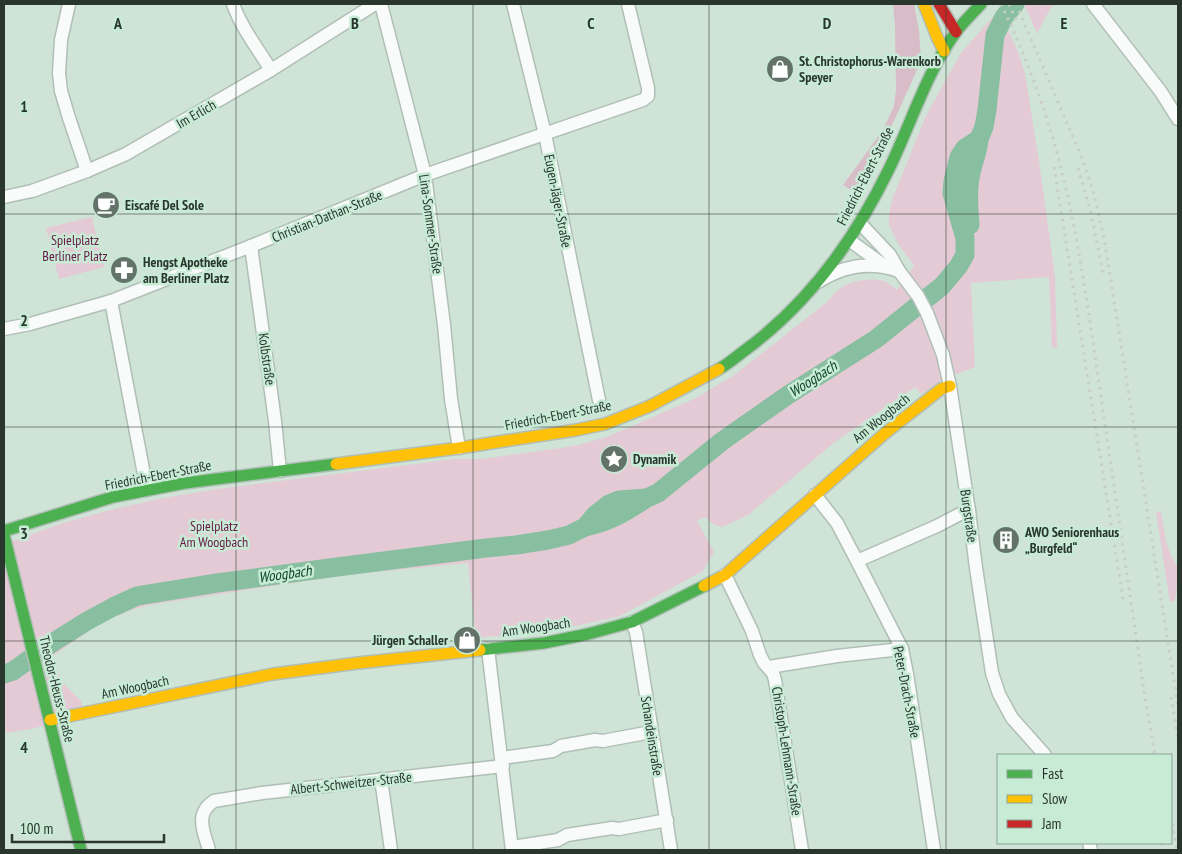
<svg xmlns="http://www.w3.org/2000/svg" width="1182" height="854" viewBox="0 0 1182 854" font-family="'PT Sans Narrow',sans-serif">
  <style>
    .green { fill: #e4cad5 }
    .forest { fill: #d8bcc8 }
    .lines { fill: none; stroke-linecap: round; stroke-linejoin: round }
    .river { stroke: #89bfa1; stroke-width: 19 }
    .street-tunnel { stroke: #afc0b5; stroke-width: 12; stroke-dasharray: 12 6; stroke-linecap: butt }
    .street-casing { stroke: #b0bfb6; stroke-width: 15 }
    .fast-casing { stroke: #b0bfb6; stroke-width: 14 }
    .slow-casing { stroke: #b0bfb6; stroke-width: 14 }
    .jam-casing { stroke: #b0bfb6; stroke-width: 14 }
    .street { stroke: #f8fbf9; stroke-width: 12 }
    .fast { stroke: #4caf50; stroke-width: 11 }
    .slow { stroke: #ffc107; stroke-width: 11 }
    .jam { stroke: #c62828; stroke-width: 11 }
    .rail { stroke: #c8cdc9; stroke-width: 3; stroke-dasharray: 2.5 5; stroke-linecap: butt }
    .grid { fill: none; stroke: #29362e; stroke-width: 1; stroke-opacity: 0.55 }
    .labels { text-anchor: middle; stroke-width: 5; stroke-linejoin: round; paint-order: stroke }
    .poi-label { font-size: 14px; font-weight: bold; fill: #29362e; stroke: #c8ebd6; text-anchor: start }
    .street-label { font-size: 14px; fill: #29362e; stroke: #c8ebd6 }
    .park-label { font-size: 14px; fill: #661946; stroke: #c8ebd6 }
    .water-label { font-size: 15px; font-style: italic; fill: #0c442b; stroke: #c8ebd6 }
    .grid-label { font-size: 16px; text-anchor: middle; font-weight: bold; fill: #29362e; stroke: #c8ebd6; stroke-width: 5; stroke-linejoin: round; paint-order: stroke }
  </style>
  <rect width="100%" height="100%" fill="#d0e3d7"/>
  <g class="green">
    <polygon points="1024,4 1053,4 1037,33"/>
    <path d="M999,10L1018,52L1025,74L1039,161L1055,277L1057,347L1052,348L1049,277L971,283L975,367L943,379L922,394L915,387L836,441L748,515L722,527L713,524L705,517L697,521L714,552L703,571L620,616L562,629L476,638L468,563L344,575L150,605C129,610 108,618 89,631C76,640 63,649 50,658L65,685L81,701L85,717L30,729L4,733V544L60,524L110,510L163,498L217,489L455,459H481L561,448L578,445L607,437L694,399L733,376L827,302C831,298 834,293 838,290C848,281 870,277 884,281C889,283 893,287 897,290L914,266L897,242L889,225V213L893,197L926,116L944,83L961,53Z"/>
    <polygon points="92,217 104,267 59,279 46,228"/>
    <polygon points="1161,511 1166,542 1171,556 1178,568 1178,578 1175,601 1170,602 1156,512"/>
  </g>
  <polygon class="forest" points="893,4 914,4 919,31 921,61 883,145 862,186 855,191 851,190 843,185 883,130 894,106 896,90 895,26"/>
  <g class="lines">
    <g class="river">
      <path d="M970,225C969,209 967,194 970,178C972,165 978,153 979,139"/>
      <path d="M585,527C609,522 624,513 644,500"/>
      <polyline points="4,674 13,671 52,643 87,621 113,607 137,596 217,583 337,567 486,548 516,545 548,540 569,535 585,527 595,515 609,504 619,500 647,498 658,493 721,442 745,425 788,395 876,339 942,286 958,267 965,255 965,238 952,193 953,181 959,157 965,148 979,139 984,127 987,110 995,35 1004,17 1015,4"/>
    </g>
    <polyline class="street-tunnel" points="599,400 602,415"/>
    <g class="street-casing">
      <g id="street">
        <polyline points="69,4 61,40 59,73 61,91 69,118 87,171"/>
        <path d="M233,4C241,27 258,49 271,70"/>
        <polyline points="381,4 425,175 444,325 451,399 459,448"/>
        <polyline points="513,4 545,134 599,400"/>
        <polyline points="1093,4 1161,92 1178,119"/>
        <polyline points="4,197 32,191 87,171 126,154 271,70 375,4"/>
        <polyline points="860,223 890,255 899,271 918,296 927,313 943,355 950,386 969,511 976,568 992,673 999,694 1012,718 1045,755"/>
        <polyline points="849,240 885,266"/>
        <polyline points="251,246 275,421 280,471"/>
        <path d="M818,282C844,265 871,261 899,271"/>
        <polyline points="111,301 147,490"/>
        <polyline points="4,329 30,324 111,301 251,246 425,175 643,100 648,96 648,88 628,4"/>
        <polyline points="815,495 837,523 857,561 902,649 907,674 934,850"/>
        <polyline points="857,561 937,526 960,514 969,511"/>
        <polyline points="725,575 752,631 760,655 764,663 773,673 775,680 802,850"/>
        <polyline points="632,622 636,632 671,850"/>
        <polyline points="488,649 512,850"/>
        <polyline points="769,667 837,656 902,649"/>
        <polyline points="502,758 553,751 561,746 595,740 603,741 651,732"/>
        <polyline points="381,779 391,850"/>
        <polyline points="1089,843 1091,850"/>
        <polyline points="512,847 558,840 567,835 612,828 619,829 667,820"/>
        <path d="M209,850C204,832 194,814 214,801L262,793L503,766"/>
      </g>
    </g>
    <g class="fast-casing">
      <g id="fast">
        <path d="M719,369C728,364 736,357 744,351C807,305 855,239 889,169C911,124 926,73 956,32C963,22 973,13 981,4"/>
        <polyline points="4,531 113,497 185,483 336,464"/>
        <polyline points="4,535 81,850"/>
        <polyline points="480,650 544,643 588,634 632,622 704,586"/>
      </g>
    </g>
    <g class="slow-casing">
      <g id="slow">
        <polyline points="924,4 937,37 944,51"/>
        <polyline points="336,464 459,448 576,430 605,424 650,406 719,369"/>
        <polyline points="704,586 725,575 884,434 941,389 950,386"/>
        <polyline points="50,720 273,674 358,663 480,650"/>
      </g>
    </g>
    <g class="jam-casing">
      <polyline id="jam" points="939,4 956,32"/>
    </g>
    <use href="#street" class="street"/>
    <use href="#fast" class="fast"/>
    <use href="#slow" class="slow"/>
    <use href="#jam" class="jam"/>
    <g class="rail">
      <path d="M1001,4C1024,52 1043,102 1057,153C1070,200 1078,247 1086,295L1145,697L1155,755"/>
      <polyline points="1009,4 1017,22"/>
      <polyline points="1019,11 1082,158 1094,194 1105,243 1178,706"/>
      <polyline points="1054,167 1123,599"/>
      <polyline points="1078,168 1091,213 1103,273"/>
      <polyline points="1171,697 1178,739"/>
      <polyline points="1171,816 1177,850"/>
      <polyline points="1162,843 1163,850"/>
    </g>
  </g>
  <path class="grid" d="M236,4V850M473,4V850M709,4V850M946,4V850M4,214H1178M4,427H1178M4,641H1178"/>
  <defs>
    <g id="shop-disc" transform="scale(1.4375)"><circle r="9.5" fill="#637369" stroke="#c8ebd6"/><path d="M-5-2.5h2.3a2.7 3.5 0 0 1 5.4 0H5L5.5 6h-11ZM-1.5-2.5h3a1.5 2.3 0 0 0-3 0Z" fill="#fff"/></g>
    <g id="cafe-disc" transform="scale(1.4375)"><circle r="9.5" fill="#637369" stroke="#c8ebd6"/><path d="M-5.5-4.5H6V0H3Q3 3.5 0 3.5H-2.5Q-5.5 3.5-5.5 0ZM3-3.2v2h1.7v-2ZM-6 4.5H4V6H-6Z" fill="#fff"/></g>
    <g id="pharmacy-disc" transform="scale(1.4375)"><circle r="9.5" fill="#637369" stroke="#c8ebd6"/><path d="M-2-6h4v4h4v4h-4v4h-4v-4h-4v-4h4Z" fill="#fff"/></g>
    <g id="sight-disc" transform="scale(1.4375)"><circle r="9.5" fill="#637369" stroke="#c8ebd6"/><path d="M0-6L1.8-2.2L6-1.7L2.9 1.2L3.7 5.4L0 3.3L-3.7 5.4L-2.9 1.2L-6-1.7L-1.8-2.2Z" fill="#fff"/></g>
    <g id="building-disc" transform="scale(1.4375)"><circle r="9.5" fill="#637369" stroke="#c8ebd6"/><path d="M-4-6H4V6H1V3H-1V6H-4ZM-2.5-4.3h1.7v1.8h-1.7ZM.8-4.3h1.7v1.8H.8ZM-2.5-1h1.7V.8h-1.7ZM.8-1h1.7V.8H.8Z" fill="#fff"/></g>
  </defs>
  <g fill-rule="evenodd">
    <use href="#shop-disc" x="780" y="69"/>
    <use href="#cafe-disc" x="106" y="205"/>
    <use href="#pharmacy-disc" x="124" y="270"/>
    <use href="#sight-disc" x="614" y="459"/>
    <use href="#building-disc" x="1006" y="540"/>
    <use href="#shop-disc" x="467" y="640"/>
  </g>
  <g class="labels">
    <g class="poi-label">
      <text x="799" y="66">St. Christophorus-Warenkorb<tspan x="799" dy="16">Speyer</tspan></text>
      <text x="125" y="210">Eiscafé Del Sole</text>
      <text x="143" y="267">Hengst Apotheke<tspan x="143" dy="16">am Berliner Platz</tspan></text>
      <text x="633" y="464">Dynamik</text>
      <text x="1025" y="537">AWO Seniorenhaus<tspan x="1025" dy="16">„Burgfeld“</tspan></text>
      <text x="448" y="645" text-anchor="end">Jürgen Schaller</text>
    </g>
    <g class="street-label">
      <text transform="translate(196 114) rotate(-30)" y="5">Im Erlich</text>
      <text transform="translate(865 176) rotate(-63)" y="5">Friedrich-Ebert-Straße</text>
      <text transform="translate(558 201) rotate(79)" y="5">Eugen-Jäger-Straße</text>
      <text transform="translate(327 216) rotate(-22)" y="5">Christian-Dathan-Straße</text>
      <text transform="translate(431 224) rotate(82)" y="5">Lina-Sommer-Straße</text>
      <text transform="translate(267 359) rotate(82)" y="5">Kolbstraße</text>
      <text transform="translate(558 415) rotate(-11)" y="5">Friedrich-Ebert-Straße</text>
      <text transform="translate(881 418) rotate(-39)" y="5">Am Woogbach</text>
      <text transform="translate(158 475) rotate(-11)" y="5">Friedrich-Ebert-Straße</text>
      <text transform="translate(969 516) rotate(82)" y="5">Burgstraße</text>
      <text transform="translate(536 627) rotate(-8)" y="5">Am Woogbach</text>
      <text transform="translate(135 687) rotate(-12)" y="5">Am Woogbach</text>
      <text transform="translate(57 689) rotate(76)" y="5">Theodor-Heuss-Straße</text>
      <text transform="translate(907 692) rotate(79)" y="5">Peter-Drach-Straße</text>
      <text transform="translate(652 736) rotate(81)" y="5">Schandeinstraße</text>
      <text transform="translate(787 751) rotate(81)" y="5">Christoph-Lehmann-Straße</text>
      <text transform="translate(351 783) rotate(-6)" y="5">Albert-Schweitzer-Straße</text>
    </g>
    <g class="park-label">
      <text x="75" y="245">Spielplatz<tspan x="75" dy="16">Berliner Platz</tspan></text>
      <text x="214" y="531">Spielplatz<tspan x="214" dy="16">Am Woogbach</tspan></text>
    </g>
    <g class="water-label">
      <text transform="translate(813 379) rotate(-33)" y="5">Woogbach</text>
      <text transform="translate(285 574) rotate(-8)" y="5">Woogbach</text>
    </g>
  </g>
  <g class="grid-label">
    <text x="118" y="29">A</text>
    <text x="355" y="29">B</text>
    <text x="591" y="29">C</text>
    <text x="827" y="29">D</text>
    <text x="1064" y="29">E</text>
    <text x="24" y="112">1</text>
    <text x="24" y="326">2</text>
    <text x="24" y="539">3</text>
    <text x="24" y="753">4</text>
  </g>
  <rect width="1182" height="854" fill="none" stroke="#29362e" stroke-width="10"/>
  <rect x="997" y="754" width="175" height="90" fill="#c8ebd6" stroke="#88a393"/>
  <rect x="1007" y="770" width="25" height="8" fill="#4caf50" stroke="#88a393"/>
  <text x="1042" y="779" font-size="15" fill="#29362e">Fast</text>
  <rect x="1007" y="795" width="25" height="8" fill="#ffc107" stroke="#88a393"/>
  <text x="1042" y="804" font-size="15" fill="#29362e">Slow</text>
  <rect x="1007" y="820" width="25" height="8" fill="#c62828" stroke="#88a393"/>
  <text x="1042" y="829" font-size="15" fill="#29362e">Jam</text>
  <path d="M12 834v8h152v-8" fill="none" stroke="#29362e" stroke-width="2.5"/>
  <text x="20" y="834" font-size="15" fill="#29362e" stroke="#c8ebd6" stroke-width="4" paint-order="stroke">100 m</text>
</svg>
